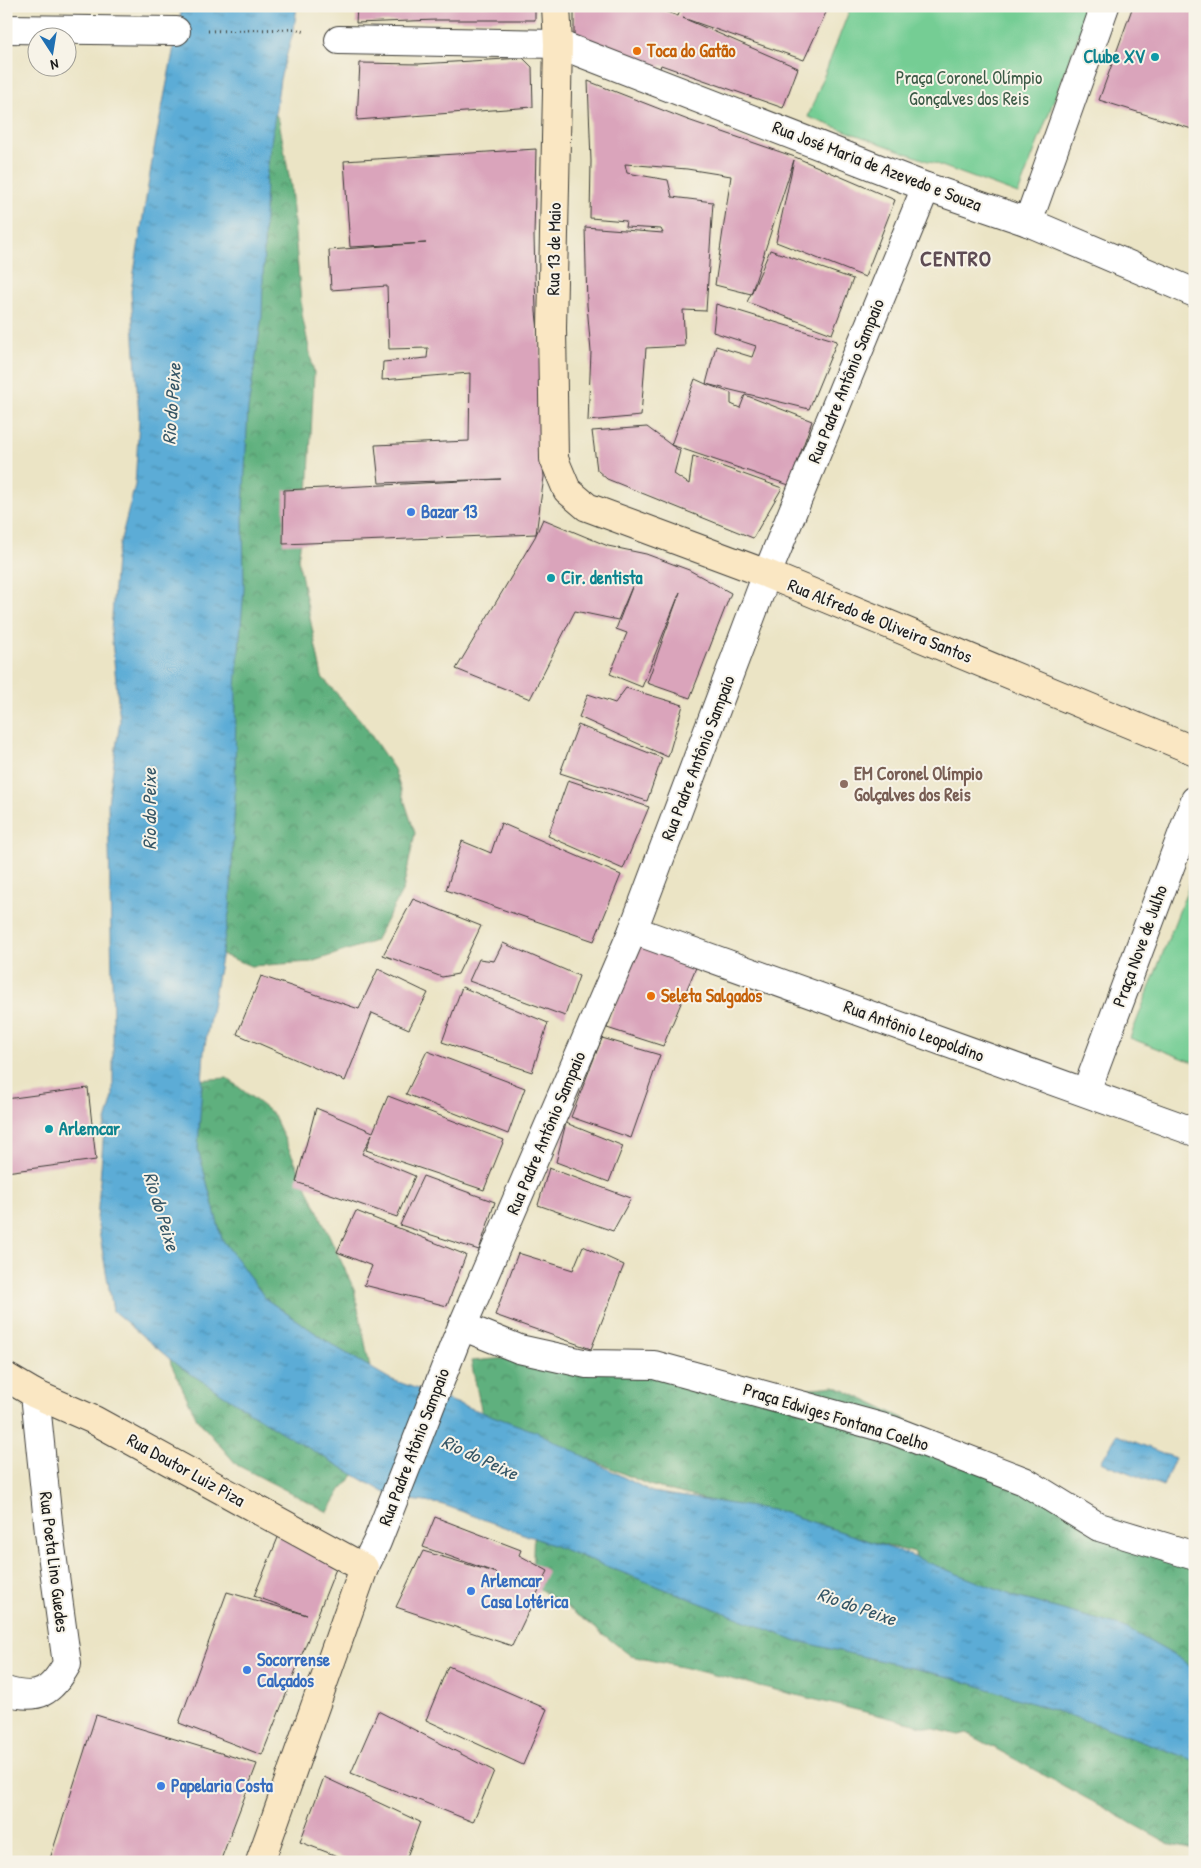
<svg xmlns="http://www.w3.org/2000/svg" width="1201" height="1868" viewBox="0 0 1201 1868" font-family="'Patrick Hand',sans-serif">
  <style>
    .green { fill: #74cd94; stroke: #487458 }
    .forest { fill: url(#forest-crowns); stroke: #3e664d }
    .water { fill: url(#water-ripples); stroke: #3c6479 }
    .building { fill: #daa4bb }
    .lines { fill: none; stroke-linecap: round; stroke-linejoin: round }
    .street-casing { stroke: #3b3a35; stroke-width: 30 }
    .secondary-casing { stroke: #3b3a35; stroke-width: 30 }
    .path { stroke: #3b3a35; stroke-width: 3; stroke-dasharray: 1 4; stroke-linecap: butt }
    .street { stroke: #fff; stroke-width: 28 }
    .secondary { stroke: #fae7c3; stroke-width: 28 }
    .food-dot { fill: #e8710a; stroke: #f7f3e8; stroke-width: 2 }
    .culture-dot { fill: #0f9aa8; stroke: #f7f3e8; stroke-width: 2 }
    .shop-dot { fill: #3f7fe0; stroke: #f7f3e8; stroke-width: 2 }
    .education-dot { fill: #8d6e63; stroke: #f7f3e8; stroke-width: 2 }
    .labels { text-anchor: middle; stroke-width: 4; stroke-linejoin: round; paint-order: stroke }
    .food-label { font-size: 18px; font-weight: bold; fill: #c56008; stroke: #f7f3e8; text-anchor: start }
    .culture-label { font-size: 18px; font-weight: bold; fill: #0d838f; stroke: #f7f3e8; text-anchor: start }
    .park-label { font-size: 18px; fill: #3b5a46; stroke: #f7f3e8 }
    .street-label { font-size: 18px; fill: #1c1c1c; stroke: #f7f3e8 }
    .shop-label { font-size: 18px; font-weight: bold; fill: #366cbe; stroke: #f7f3e8; text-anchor: start }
    .education-label { font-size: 18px; font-weight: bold; fill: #785e54; stroke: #f7f3e8; text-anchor: start }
    .water-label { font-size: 19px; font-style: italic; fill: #355666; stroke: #f7f3e8 }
    .district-label { font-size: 22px; font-weight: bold; letter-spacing: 1px; fill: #5e4c54; stroke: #f7f3e8 }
  </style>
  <defs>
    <pattern id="forest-crowns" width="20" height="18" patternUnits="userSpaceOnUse" patternTransform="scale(1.25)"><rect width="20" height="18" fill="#5fb07e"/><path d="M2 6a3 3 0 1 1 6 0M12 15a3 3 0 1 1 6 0" fill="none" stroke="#4e8e66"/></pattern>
    <pattern id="water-ripples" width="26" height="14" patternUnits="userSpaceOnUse" patternTransform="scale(1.25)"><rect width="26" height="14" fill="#5bacd6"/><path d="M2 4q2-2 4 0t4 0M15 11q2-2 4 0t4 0" fill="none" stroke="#4a8bad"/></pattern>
  </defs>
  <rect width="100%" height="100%" fill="#f7f3e8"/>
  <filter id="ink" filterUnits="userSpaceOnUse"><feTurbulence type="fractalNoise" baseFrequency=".02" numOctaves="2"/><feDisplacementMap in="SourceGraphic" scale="10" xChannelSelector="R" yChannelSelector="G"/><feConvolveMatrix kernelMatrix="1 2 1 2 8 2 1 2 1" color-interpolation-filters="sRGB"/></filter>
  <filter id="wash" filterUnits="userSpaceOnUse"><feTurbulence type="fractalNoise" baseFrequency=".0096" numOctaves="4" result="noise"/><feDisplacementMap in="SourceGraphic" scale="20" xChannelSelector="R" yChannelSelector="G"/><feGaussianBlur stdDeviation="1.12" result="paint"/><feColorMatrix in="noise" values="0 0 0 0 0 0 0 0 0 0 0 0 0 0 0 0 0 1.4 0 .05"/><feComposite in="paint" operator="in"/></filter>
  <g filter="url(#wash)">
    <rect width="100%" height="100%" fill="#ebe4c5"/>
    <g class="green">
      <polygon points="851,6 1090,6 1018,194 808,117"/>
      <polygon points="1195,870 1195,1063 1130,1038"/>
    </g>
    <g class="forest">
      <polygon points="250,58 279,121 291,187 302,314 314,373 308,496 298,559 322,677 362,722 394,769 415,833 403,890 375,941 311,962 251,966 201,946"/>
      <polygon points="227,1078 273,1114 354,1289 378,1406 366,1462 341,1490 328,1512 237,1465 197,1419 171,1364 135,1188 167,1082"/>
      <polygon points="532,1356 768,1392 835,1386 1106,1514 1157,1543 1195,1560 1195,1676 916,1560 915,1553 649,1485 590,1459 535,1447 483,1419 471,1361"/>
      <polygon points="534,1523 1195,1751 1195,1850 1172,1845 967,1733 959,1735 686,1668 631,1656 585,1620 532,1584"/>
    </g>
    <g class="water">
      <polygon points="182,6 297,6 294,29 280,79 266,179 262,317 248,409 243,512 244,589 236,687 235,798 230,908 204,1051 198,1149 222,1239 266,1299 334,1346 390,1379 537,1432 652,1492 779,1511 899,1551 1016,1597 1124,1627 1179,1658 1195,1670 1195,1761 1099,1725 954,1678 797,1641 537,1539 441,1504 394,1498 281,1432 177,1365 113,1311 97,1220 104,1128 113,1097 113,1019 108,803 120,721 111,631 116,558 135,485 139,419 131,291 154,149"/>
      <polygon points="1117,1435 1175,1458 1163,1486 1101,1462"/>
    </g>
    <g id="blocks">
      <g class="building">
        <polygon points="357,6 535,6 535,20 437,20 356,23"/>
        <polygon points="574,6 650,6 678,16 682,6 829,6 804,60 683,18 798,68 783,108 661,65 659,71 574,37"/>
        <polygon points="1133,6 1171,6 1195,14 1195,130 1099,100"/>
        <polygon points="523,58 532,67 533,107 357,120 360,63 419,64"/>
        <polygon points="588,81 688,120 795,157 895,200 865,277 776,242 794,160 751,294 770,250 853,279 832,334 747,302 751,294 715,285 731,176 687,169 625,164 627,173 668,180 672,197 713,202 706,311 683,310 685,346 646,348 641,416 588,421 591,352 587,305 585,227 663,233 661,229 625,227 626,221 590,218 591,161"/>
        <polygon points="536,149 534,236 536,312 542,368 541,438 544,477 536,534 283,544 284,490 501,479 379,483 375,445 469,441 470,373 382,380 383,362 427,358 428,348 389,349 387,286 331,290 329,250 426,243 350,247 344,161"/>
        <polygon points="716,304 837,341 809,409 706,384 731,393 731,404 740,408 745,395 812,421 789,485 671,445 680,451 674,474 689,484 693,456 782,488 753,538 607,479 597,470 592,431 647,427 671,445 695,379 706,384 716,346 752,357 756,346 713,332"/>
        <polygon points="543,519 608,546 646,554 689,570 731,593 690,698 647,683 680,592 642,687 610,674 627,633 616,629 634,582 618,620 575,611 530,699 456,669 535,537"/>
        <polygon points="626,688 683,705 668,757 579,717 588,694 615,703"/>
        <polygon points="578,725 662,758 647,801 560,773"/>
        <polygon points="568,780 649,807 623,869 548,836"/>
        <polygon points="501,823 621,875 594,941 446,890 462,841 491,853"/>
        <polygon points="413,899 481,926 458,974 442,977 383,955"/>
        <polygon points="503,943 579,976 565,1016 469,981 479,959 494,961"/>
        <polygon points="636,945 697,965 663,1046 607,1028"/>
        <polygon points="378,969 428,993 409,1029 372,1013 345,1081 237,1034 261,976 359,1009"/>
        <polygon points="462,987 548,1023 532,1072 442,1042"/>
        <polygon points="602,1038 660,1055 631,1138 571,1117"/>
        <polygon points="427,1051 525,1088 508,1134 406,1094"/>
        <polygon points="88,1088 96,1160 6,1172 6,1099"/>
        <polygon points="388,1096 504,1140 484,1190 366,1150 372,1134 362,1154 415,1176 397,1217 296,1182 316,1108 373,1132"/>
        <polygon points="566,1123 623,1146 609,1182 556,1162"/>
        <polygon points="549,1168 631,1198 613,1231 538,1205"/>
        <polygon points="423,1176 495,1202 479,1250 400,1225"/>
        <polygon points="356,1211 466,1255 447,1306 364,1285 372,1266 337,1252"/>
        <polygon points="583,1246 624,1265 591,1349 495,1315 518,1253 573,1270"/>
        <polygon points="435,1517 521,1550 519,1555 548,1571 512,1646 396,1607 423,1551 497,1573 423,1547"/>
        <polygon points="284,1523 339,1561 262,1755 179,1723 227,1592 307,1615 254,1596"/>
        <polygon points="448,1666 547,1709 523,1765 426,1720"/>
        <polygon points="378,1711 494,1771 473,1822 351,1773"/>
        <polygon points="96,1715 257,1764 220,1862 49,1862"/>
        <polygon points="324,1777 420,1822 405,1862 353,1862 300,1842"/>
      </g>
    </g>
  </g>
  <g filter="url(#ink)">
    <use href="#blocks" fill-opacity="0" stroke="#3b3a35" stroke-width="1"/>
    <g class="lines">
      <g class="street-casing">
        <g id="street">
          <polyline points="6,29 176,31"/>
          <polyline points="339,40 558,44 926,187 1028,222 1195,293"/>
          <polyline points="1028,222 1105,6"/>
          <polyline points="633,930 1195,1132"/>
          <polyline points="1086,1092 1195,800"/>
          <polyline points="462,1326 519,1349 587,1364 654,1365 892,1430 1024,1481 1099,1527 1195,1556"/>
          <polyline points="364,1568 377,1542 455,1343 633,930 767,574 926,187"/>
          <path d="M6,1691C39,1701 51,1692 67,1664L49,1532L35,1394"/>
        </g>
      </g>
      <g class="secondary-casing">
        <g id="secondary">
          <polyline points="556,6 558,44 552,328 554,459 567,490 587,507 767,574 1195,751"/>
          <polyline points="6,1377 35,1394 94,1420 364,1568 260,1862"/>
        </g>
      </g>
      <polyline class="path" points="208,31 294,29 306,32"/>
      <use href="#street" class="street"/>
      <use href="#secondary" class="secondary"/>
    </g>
  </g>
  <g class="food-dot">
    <circle cx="637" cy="51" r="5"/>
    <circle cx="651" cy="996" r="5"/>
  </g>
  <g class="culture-dot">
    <circle cx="1155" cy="57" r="5"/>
    <circle cx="551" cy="578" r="5"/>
    <circle cx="49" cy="1129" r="5"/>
  </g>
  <g class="shop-dot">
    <circle cx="411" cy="512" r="5"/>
    <circle cx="471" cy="1591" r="5"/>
    <circle cx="247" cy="1670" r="5"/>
    <circle cx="161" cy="1786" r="5"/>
  </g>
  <circle class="education-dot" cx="844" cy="784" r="5"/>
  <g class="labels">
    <g class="food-label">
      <text x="647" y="57">Toca do Gatão</text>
      <text x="661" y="1002">Seleta Salgados</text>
    </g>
    <g class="culture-label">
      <text x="1145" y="63" text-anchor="end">Clube XV</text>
      <text x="561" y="584">Cir. dentista</text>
      <text x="59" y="1135">Arlemcar</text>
    </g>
    <g class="park-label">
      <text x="969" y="84">Praça Coronel Olímpio<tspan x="969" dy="21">Gonçalves dos Reis</tspan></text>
    </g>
    <g class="street-label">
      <text transform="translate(877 166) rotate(21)" y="6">Rua José Maria de Azevedo e Souza</text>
      <text transform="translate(554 249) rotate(-89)" y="6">Rua 13 de Maio</text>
      <text transform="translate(846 381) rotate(-68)" y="6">Rua Padre Antônio Sampaio</text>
      <text transform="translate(880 621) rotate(22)" y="6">Rua Alfredo de Oliveira Santos</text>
      <text transform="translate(698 758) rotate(-69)" y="6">Rua Padre Antônio Sampaio</text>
      <text transform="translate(1140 946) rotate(-70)" y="6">Praça Nove de Julho</text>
      <text transform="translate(914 1031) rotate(20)" y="6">Rua Antônio Leopoldino</text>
      <text transform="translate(546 1133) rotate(-67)" y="6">Rua Padre Antônio Sampaio</text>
      <text transform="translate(836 1417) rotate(17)" y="6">Praça Edwiges Fontana Coelho</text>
      <text transform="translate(414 1447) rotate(-69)" y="6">Rua Padre Atônio Sampaio</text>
      <text transform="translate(186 1470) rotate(29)" y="6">Rua Doutor Luiz Piza</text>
      <text transform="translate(54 1562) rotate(83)" y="6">Rua Poeta Lino Guedes</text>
    </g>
    <g class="shop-label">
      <text x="421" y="518">Bazar 13</text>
      <text x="481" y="1587">Arlemcar<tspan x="481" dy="21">Casa Lotérica</tspan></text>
      <text x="257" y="1666">Socorrense<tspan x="257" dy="21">Calçados</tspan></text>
      <text x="171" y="1792">Papelaria Costa</text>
    </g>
    <g class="education-label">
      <text x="854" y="780">EM Coronel Olímpio<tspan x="854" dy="21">Golçalves dos Reis</tspan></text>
    </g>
    <g class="water-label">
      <text transform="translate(171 404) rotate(-86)" y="7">Rio do Peixe</text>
      <text transform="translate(149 809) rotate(-90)" y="7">Rio do Peixe</text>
      <text transform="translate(162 1211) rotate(73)" y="7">Rio do Peixe</text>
      <text transform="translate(480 1457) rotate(25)" y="7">Rio do Peixe</text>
      <text transform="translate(857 1606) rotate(19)" y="7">Rio do Peixe</text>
    </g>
    <g class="district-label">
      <text x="956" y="266">CENTRO</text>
    </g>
  </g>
  <rect width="1201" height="1868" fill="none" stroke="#f7f3e8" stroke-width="25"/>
  <g transform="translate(52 52) rotate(168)"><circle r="24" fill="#f7f3e8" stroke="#9f9d96"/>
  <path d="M0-4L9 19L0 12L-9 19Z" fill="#1f6fb2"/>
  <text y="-8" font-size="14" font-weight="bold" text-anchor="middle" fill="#1c1c1c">N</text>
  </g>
</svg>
